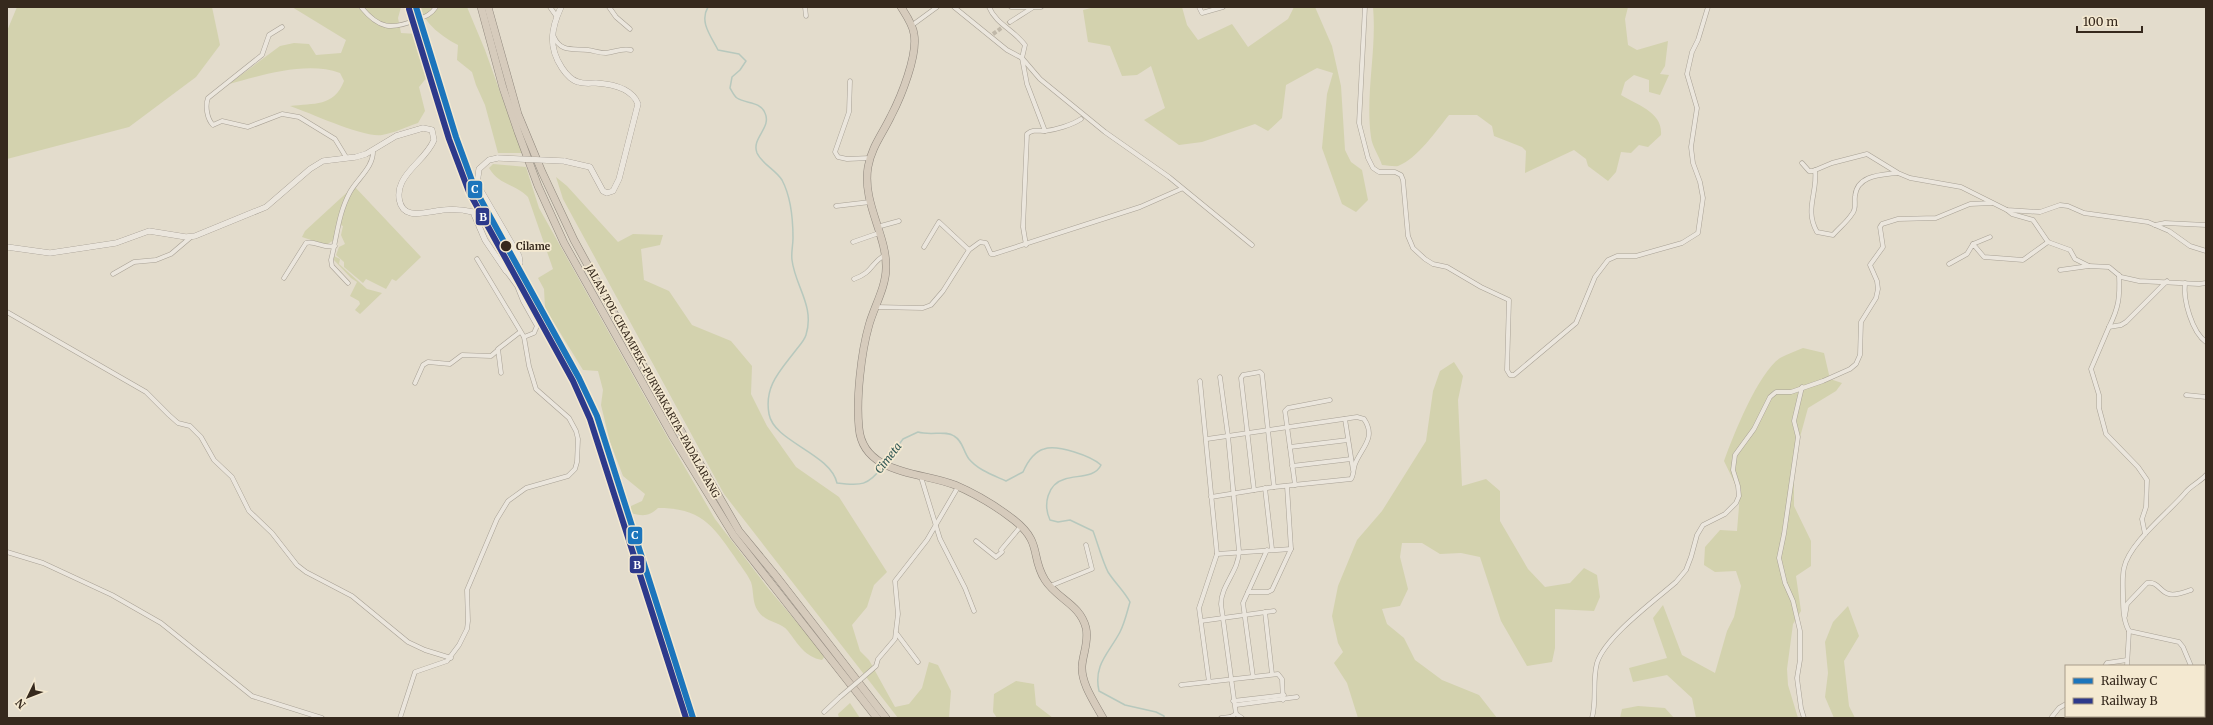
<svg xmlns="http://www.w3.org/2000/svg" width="2213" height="725" viewBox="0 0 2213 725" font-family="Merriweather,serif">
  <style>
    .green { fill: #d3d2ae }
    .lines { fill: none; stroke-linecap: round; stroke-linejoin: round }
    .stream { stroke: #b7c8bd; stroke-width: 1.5 }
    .street-tunnel { stroke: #c0b8a9; stroke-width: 4; stroke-dasharray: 4 2; stroke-linecap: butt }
    .street-casing { stroke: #a8a195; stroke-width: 5 }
    .secondary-casing { stroke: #989085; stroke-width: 6 }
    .highway-casing { stroke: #8e867c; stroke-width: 8 }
    .street { stroke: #ebe6dd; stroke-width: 4 }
    .secondary { stroke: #ebe6dd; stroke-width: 5.5 }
    .highway { stroke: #d6cbbc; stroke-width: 7 }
    .street-bridge-casing { stroke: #a8a195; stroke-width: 5; stroke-linecap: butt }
    .secondary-bridge-casing { stroke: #989085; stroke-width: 6; stroke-linecap: butt }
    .street-bridge { stroke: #ebe6dd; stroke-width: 4 }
    .secondary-bridge { stroke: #ebe6dd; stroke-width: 5.5 }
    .rail-1-casing { stroke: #f4e9d1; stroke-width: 9 }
    .rail-2-casing { stroke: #f4e9d1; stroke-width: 9 }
    .rail-1 { stroke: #1c75bc; stroke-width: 6 }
    .rail-2 { stroke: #2d398b; stroke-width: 6 }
    .stop-dot { fill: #36291d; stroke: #f4e9d1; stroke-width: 1.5 }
    .labels { text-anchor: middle; stroke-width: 3.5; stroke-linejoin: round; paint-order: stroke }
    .stop-label { font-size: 10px; font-weight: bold; fill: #36291d; stroke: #f4e9d1; text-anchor: start }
    .street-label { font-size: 10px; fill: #36291d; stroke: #f4e9d1 }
    .water-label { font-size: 11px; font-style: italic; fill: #2d5552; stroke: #f4e9d1 }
    .line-badge { stroke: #f4e9d1; stroke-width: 1.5 }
    .badge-label { font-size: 11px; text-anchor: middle; font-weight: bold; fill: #fff }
  </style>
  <rect width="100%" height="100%" fill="#e3dccc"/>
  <g class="green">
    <polygon points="17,7 212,7 220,45 196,77 129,127 7,159 7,31"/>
    <path d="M292,7H401L398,18L401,33L417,34L428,76L419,87L425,111L418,123C406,127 394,133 382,135C363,138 311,113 290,106C314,103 334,107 344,81L340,73C307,61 262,75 229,84L280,46L294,43L309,44L316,55L341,53L346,40Z"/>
    <path d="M421,7H467L485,50L522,153H498L485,105L476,85L472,72L457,60L458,45C444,38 423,23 421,7Z"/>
    <polygon points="1095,7 1182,7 1187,25 1198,40 1232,24 1248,47 1288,19 1294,7 1315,7 1332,46 1341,86 1345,150 1351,162 1362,170 1368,200 1356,212 1342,204 1322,148 1327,94 1333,73 1317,68 1286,85 1282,118 1268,131 1255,124 1202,142 1179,145 1144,120 1165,108 1151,66 1137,75 1122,76 1110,46 1088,42 1083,10"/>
    <path d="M1373,7H1628L1625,19L1628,45L1637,50L1668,41L1665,66L1660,74L1669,75L1660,95L1649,92V80L1634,75L1625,82L1621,95C1637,105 1663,112 1661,135L1648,147L1639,145L1631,153L1621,152L1616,172L1608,181L1588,166L1586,159L1574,150L1525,173L1526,151L1522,147L1494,136L1492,126L1477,115H1449C1436,131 1418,158 1398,166C1394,167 1387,165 1382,165C1379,156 1372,146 1371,137C1365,94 1377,50 1373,7Z"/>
    <path d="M493,164L526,167L539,208L673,447L715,519L768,588L825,656L822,660C805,657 798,644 788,631C781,622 766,623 758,611C752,603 754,591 751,582C747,573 739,564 734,556C712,524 700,508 658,508C649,517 642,516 630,513L631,506L642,501L645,494L623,476L610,442L601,405L603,390L598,371L583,370L545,308L544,289L538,278L553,269L528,197C515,184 499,185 489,168Z"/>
    <polygon points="556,177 567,186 618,242 633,234 663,235 660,245 641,249 644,280 669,291 692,325 731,341 752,366 751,394 767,426 796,467 839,497 887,572 874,585 867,607 852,625 860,651 869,660 895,707 909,704 922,688 929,662 938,665 951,691 949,718 898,718 724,494 563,199"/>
    <polygon points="354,186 421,257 396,281 392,279 386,289 366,279 363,283 344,267 344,262 336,255 339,247 345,244 341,235 343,226 338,224 334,240 326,245 302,237 305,231"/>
    <polygon points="334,256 340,259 339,264 367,289 382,293 360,314 355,310 360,304 359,301 350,296 357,282 351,278 333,259"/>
    <path d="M1803,348L1824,353L1830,379L1842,383L1836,391L1808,408L1797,448L1794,474V506L1811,541V566L1796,576L1801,611L1793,624L1787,669L1788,685L1798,718H1696L1692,698L1667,675L1633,682L1629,668L1667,658L1653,618L1663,605L1682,655L1715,673L1727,631L1734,617L1741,586L1736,571L1715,572L1704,565L1705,547L1720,530L1737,531L1740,494L1724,461C1733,436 1758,373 1780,358C1787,354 1796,351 1803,348Z"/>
    <polygon points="1454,362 1463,376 1458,400 1462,486 1486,479 1500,491 1500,521 1528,569 1545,587 1570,583 1584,568 1597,575 1600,597 1594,611 1555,609 1555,648 1552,662 1527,666 1501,621 1480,557 1461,553 1440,554 1422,543 1402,543 1400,557 1408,589 1400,606 1382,609 1387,624 1404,638 1415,660 1442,680 1479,695 1497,718 1358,718 1347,683 1334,663 1343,652 1338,643 1332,616 1338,586 1357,540 1382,511 1426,441 1433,391 1440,371"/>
    <polygon points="1848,606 1859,636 1844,661 1849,706 1855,718 1834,718 1825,697 1828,673 1825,642 1833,622"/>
    <polygon points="1016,681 1034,684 1036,705 1053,718 997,718 993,712 994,694"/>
    <polygon points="850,703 860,718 839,718 838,714"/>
    <polygon points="1638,706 1665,708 1674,718 1620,718 1622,709"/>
  </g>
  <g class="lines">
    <g class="stream">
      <path d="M708,7C699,22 711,36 718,50L739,54L746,61L740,70L732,77L730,88C732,91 734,96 737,98C746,104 760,101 765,113C772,128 751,138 757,153C762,164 776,170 782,180C791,197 793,219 793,238C793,245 791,253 792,260C795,286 815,306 806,335C804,341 799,346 796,350C780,371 764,386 769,414C774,442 830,453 837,483C861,486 868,486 883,466"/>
      <path d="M886,462L903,439L918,432C931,436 946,430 954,436C963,441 963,451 969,459C978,470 993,475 1006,481L1023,472C1027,463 1033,452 1044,449C1057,444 1091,456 1101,465C1095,478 1077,475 1065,479C1047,484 1043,505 1050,520L1058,522L1070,520L1093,531C1098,544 1102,560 1108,572C1115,583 1124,591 1130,602C1127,612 1125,622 1120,632C1109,653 1093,665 1099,691L1125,705L1156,712L1164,716V718"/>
    </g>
    <polyline class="street-tunnel" points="993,34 1010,22"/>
    <g class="street-casing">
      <g id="street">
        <path d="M361,7C379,29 391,30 416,20C424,17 431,15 436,7"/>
        <polyline points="550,7 557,17"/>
        <polyline points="609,7 616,17 630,29"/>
        <polyline points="805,7 806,16"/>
        <polyline points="954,7 1007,50 1022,58 1040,79 1105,132 1169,177 1252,245"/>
        <path d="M989,7C996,24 1014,30 1025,45L1022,58L1027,84L1045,131"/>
        <polyline points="1011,7 1041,7"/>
        <polyline points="1199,7 1202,13 1223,7"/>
        <polyline points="1365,7 1359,123 1368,158 1373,168 1379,172 1395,172 1401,175 1403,180 1408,236 1413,248 1425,259 1433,264 1447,267 1481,287 1509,300 1507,370 1510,375 1514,375 1576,323 1595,277 1608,260 1617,256 1636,256 1682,243 1698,233 1703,198 1700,182 1693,163 1691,147 1697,108 1687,74 1692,52 1698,40 1708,7"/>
        <polyline points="1010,22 1032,8"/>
        <polyline points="911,26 937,7"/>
        <path d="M282,27L269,35L262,55L208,98C205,106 207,119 213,125L222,121L248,127L282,114L299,117L335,139L346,157"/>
        <path d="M554,37C561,53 574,48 588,50C595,51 599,53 606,53C615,52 621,48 631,50"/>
        <polyline points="850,81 849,112 835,152 838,157 847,159 870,158"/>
        <polyline points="1802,163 1809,171 1813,171 1832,163 1867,154 1898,173 1910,178 1961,187 2007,210 2040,212 2060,205 2068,206 2084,213 2148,222 2169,231 2190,246 2206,251"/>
        <path d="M1815,170C1818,193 1804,209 1817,232L1833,235C1839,228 1847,222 1852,214C1857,208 1854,203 1855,196C1857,175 1881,175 1897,173"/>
        <polyline points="836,206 870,202"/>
        <polyline points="2007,210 2012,214 2033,220 2048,242 2070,250 2075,259 2089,266"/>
        <polyline points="2155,225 2165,223 2206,225"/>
        <polyline points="877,227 899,221"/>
        <polyline points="853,242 879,233"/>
        <polyline points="1973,244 1990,237"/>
        <path d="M1026,245L1023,227L1027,134C1033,129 1038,131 1045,131C1055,130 1072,125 1081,119"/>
        <polyline points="924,247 939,222 969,250"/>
        <polyline points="1949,264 1967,254 1973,244 1984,257 2023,260 2048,242"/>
        <polyline points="2060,270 2089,266 2109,267 2121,277 2139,281 2199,284 2206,283"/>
        <polyline points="506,271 517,286 523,301 537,326 534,333 524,337"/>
        <polyline points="113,274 134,262 156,260 171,254 191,237"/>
        <path d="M284,278L306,243C315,240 323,249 335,246"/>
        <path d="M854,279C874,272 870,263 885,255"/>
        <path d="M348,283L332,266L331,260C337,237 338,214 350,192C358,178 374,167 373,150"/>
        <path d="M2185,283C2183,300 2192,332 2206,342"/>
        <polyline points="875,307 923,308 931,305 943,291 969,250 980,242 986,243 991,254 994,254 1140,207 1181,189"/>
        <polyline points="7,312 146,392 169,415 178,423 190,426 201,437 214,460 232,477 249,511 272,533 297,565 306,572 352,596 408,642 425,650 451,658"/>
        <path d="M2109,327C2119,307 2120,297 2119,275"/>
        <polyline points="501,373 498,349 520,332"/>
        <path d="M1220,377L1228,436L1239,551C1239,571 1221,585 1221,604L1236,714"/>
        <polyline points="1200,381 1217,554 1199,608 1209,682"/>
        <polyline points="415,383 423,365 428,362 450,364 462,355 491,356 498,350"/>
        <polyline points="1802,387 1794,421 1798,437 1784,534 1779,558 1785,583 1793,601 1800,631 1800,660 1797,678 1801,708 1804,718"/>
        <polyline points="2186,395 2206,397"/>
        <polyline points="1345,419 1353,470"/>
        <path d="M1207,439L1357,417L1364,419C1377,438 1361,448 1355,464C1353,469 1354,475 1351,479L1274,487L1211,497"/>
        <polyline points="1290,447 1348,440"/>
        <polyline points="1292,466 1351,459"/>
        <polyline points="921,477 940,539 965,588 974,611"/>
        <polyline points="1295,485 1285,411 1288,408 1330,400"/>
        <polyline points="1265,488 1272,549"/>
        <polyline points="1254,490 1241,378 1243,375 1260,372 1262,374 1274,487"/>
        <polyline points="2145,534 2142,519 2146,507 2147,480 2138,467 2106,434 2099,408 2099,395 2091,369 2109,327 2121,325 2126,322 2167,281"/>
        <polyline points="976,541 996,557 1002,552 1001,550 1021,526"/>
        <polyline points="7,552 43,563 112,595 161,623 252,696 322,718"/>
        <polyline points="1217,554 1291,549"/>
        <polyline points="1050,586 1092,569 1086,545"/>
        <polyline points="1248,592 1268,592 1272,590 1291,549 1287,486"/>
        <polyline points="1265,612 1272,674"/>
        <path d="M2125,616L2127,604L2147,583C2158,581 2160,592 2169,594C2176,596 2184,592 2191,590"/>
        <polyline points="1201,621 1274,611"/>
        <polyline points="897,634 918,662"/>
        <polyline points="2105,666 2107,663 2127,660"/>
        <polyline points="2127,666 2129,631"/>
        <path d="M2191,666L2183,647L2179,642L2129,631C2123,620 2123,608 2123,596C2123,587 2122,577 2124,568C2129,543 2169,512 2185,493C2190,486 2200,482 2206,475"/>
        <polyline points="1253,677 1243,603 1267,550"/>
        <polyline points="860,680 876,666 878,659 895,639 898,614 895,581 927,540 958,487"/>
        <polyline points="1181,685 1278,674 1282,679 1283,700"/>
        <polyline points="2204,687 2206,690"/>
        <polyline points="1233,701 1284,695"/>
        <polyline points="1236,705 1297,697"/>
        <polyline points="824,712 840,697"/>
        <polyline points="2103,716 2107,718"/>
        <polyline points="400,718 415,672 447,661 459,645 467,629 468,621 467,590 497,519 508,501 526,488 568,476 575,469 577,462 578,439 576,431 569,418 536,389 529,366 524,337 477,259"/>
        <polyline points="1221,718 1230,717"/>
        <polyline points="1229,718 1236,714 1242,718"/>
        <path d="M1592,718C1597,700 1592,681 1597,663C1605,637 1654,601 1676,582L1686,570L1691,557L1697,535L1703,525L1725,514L1736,503L1739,496L1738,486L1733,470L1735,455L1754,429L1770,397L1776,392H1791L1823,381L1850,369L1856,364L1860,355L1861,322L1876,298L1878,289L1877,281L1870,265L1883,247L1880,227L1882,224L1898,219L1936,218L1970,204L1992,203"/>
        <polyline points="2051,718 2059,708 2066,704"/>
        <polyline points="2178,718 2178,716"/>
      </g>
    </g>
    <g class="secondary-casing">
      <g id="secondary">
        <path d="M561,7C551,29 548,47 562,68C566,74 571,80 578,82C584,84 590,83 596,83C611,84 632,88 638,104L619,179L613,191L607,193L603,191L590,167L564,161"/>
        <path d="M7,247L50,253L116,243L149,231L186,237L195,236L266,207L310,169L323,161L356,157L366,154L396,136L423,128L432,130L434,140C427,157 410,166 402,182C397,192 397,210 411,213C419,215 428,212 436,211C447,209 461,209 473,212L485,240L506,271L520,263L519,256L477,184L479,169L489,160L498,158"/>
      </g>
    </g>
    <g class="highway-casing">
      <g id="highway">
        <polyline points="481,7 503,88 518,132 538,186 564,243 673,437 734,536 877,718"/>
        <polyline points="488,7 518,114 542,172 574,240 636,353 739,531 776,576 886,718"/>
        <path d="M901,7C906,15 913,25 914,34C918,55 901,97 891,116C883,133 871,148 868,167C862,203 887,235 886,268C886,287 874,307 869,325C861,353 856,399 859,428C863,475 922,472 955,485C976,494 996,506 1014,520C1043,543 1030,556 1045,580C1057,599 1080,604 1086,628C1089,642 1083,653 1082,666C1081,684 1095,703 1103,718"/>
      </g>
    </g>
    <use href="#street" class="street"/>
    <use href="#secondary" class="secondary"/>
    <use href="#highway" class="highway"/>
    <g class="street-bridge-casing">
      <polyline id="street-bridge" points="840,697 860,680"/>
    </g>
    <g class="secondary-bridge-casing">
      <polyline id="secondary-bridge" points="498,158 564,161"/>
    </g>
    <use href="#street-bridge" class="street-bridge"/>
    <use href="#secondary-bridge" class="secondary-bridge"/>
    <g class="rail-1-casing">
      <polyline id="rail-1" points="416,7 456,137 475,189 579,378 597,416 693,718"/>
    </g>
    <g class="rail-2-casing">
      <polyline id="rail-2" points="409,9 449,139 469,192 573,381 590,419 686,718"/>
    </g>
    <use href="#rail-1" class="rail-1"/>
    <use href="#rail-2" class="rail-2"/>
  </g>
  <circle class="stop-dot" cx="506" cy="246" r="6"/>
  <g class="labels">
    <g class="stop-label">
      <text x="516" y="250">Cilame</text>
    </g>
    <g class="street-label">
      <text transform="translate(653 381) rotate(61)" y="4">JALAN TOL CIKAMPEK–PURWAKARTA–PADALARANG</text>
    </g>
    <g class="water-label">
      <text transform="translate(888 458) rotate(-52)" y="4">Cimeta</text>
    </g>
  </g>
  <g class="line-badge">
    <rect x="467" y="180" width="16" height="19" rx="4" fill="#1c75bc"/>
    <rect x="475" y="207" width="15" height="19" rx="4" fill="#2d398b"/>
    <rect x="627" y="526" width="16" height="19" rx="4" fill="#1c75bc"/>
    <rect x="629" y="555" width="16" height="19" rx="4" fill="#2d398b"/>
  </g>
  <g class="badge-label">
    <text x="475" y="193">C</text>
    <text x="483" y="221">B</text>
    <text x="635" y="539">C</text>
    <text x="637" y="569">B</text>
  </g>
  <rect width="2213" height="725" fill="none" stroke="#36291d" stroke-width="16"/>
  <rect x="2065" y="665" width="140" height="52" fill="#f4e9d1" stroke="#a89c89"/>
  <rect x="2073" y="678" width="20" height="6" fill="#1c75bc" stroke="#a89c89"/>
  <text x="2101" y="685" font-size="12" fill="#36291d">Railway C</text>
  <rect x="2073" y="698" width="20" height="6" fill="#2d398b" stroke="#a89c89"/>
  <text x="2101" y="705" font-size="12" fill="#36291d">Railway B</text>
  <g transform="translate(28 697) rotate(227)" stroke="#f4e9d1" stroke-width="3" paint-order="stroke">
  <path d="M0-3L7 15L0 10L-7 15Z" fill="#36291d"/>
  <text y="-6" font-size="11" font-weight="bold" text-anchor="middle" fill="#36291d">N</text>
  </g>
  <path d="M2077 26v6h65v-6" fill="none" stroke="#36291d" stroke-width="2"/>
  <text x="2083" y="26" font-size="12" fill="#36291d" stroke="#f4e9d1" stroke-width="3" paint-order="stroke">100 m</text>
</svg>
